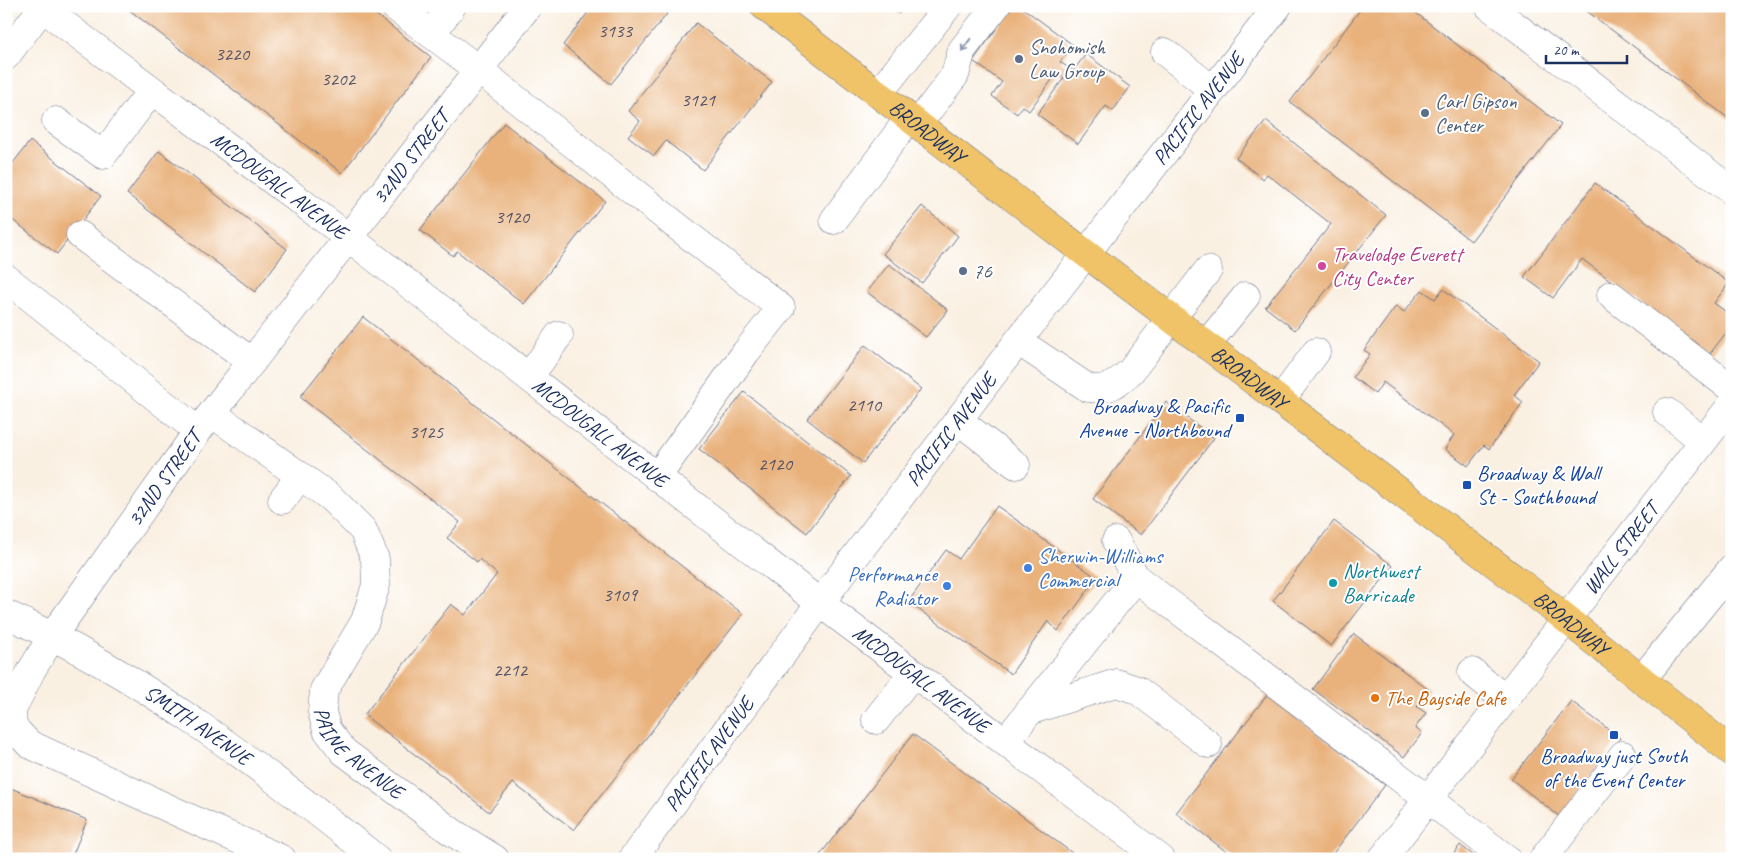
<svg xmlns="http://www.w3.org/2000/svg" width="1738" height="865" viewBox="0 0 1738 865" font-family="Caveat,sans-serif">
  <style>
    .building { fill: #e9b27d }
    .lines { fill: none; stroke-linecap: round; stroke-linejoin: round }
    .minor-casing { stroke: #69738c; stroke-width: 29 }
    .major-casing { stroke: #69738c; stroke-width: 29 }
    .minor { stroke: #fff; stroke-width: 28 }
    .major { stroke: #f0c369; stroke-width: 28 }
    .oneway { stroke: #8d97ae }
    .service-dot { fill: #5c6f8a; stroke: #fff; stroke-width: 2 }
    .hotel-dot { fill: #d1479c; stroke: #fff; stroke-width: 2 }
    .transit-dot { fill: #1a4fb4; stroke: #fff; stroke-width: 2 }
    .shop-dot { fill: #3f7fe0; stroke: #fff; stroke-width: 2 }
    .culture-dot { fill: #0f9aa8; stroke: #fff; stroke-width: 2 }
    .food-dot { fill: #e8710a; stroke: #fff; stroke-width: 2 }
    .labels { text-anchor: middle; stroke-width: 4; stroke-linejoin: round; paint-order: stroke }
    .number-label { font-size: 19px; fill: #4e5066 }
    .service-label { font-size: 21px; fill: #4e5e75; stroke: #fff; text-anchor: start }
    .street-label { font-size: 21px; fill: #1b2f5e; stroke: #fff }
    .hotel-label { font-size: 21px; fill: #b23c85; stroke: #fff; text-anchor: start }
    .transit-label { font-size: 21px; fill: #164399; stroke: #fff; text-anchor: end }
    .shop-label { font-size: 21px; fill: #366cbe; stroke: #fff; text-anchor: start }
    .culture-label { font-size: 21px; fill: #0d838f; stroke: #fff; text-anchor: start }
    .food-label { font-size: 21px; fill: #c56008; stroke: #fff; text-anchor: start }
  </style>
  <rect width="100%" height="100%" fill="#fff"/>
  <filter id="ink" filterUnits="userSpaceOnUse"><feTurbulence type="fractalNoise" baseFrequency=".02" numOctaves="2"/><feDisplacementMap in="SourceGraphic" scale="10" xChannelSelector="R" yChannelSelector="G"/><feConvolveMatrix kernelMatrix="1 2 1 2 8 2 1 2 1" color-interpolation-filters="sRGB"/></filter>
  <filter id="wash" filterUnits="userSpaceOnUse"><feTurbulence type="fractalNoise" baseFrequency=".0096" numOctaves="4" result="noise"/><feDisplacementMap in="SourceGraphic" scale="20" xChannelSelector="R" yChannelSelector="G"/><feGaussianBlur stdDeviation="1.12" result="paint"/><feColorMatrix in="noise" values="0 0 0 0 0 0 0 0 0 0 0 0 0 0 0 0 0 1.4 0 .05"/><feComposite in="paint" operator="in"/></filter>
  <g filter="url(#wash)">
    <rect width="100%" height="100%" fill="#faf0e2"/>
    <g id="blocks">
      <g class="building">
        <polygon points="124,6 365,6 431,57 342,173"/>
        <polygon points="593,6 658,6 667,14 611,84 563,45"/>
        <polygon points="889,6 905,6 899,14"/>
        <polygon points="1013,6 1020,6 1073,45 1060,62 1073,71 1086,54 1130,87 1113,111 1106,106 1078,144 1037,114 1064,78 1057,73 1029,111 1023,106 1017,114 992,96 1002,82 973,61"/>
        <polygon points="1363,6 1407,6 1561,125 1471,241 1290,102"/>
        <polygon points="1586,6 1728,6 1732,9 1732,121 1584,9"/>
        <polygon points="696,23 772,82 703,170 666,141 654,156 628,136 640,121 628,111"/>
        <polygon points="1266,121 1386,215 1295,330 1265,307 1331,224 1267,174 1263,179 1236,158"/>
        <polygon points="504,123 605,201 524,304 457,251 453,256 420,230"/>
        <polygon points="30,141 101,196 57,254 6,215 6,172"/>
        <polygon points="159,151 287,249 255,292 127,194"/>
        <polygon points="1595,183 1729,283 1714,303 1732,316 1732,325 1709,355 1582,259 1553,298 1524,277"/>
        <polygon points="922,206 958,236 922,283 883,254"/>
        <polygon points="889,264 948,310 926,337 867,292"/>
        <polygon points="1443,289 1539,361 1514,395 1523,402 1489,449 1484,445 1468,466 1445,449 1454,435 1383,382 1375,394 1353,377 1370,354 1364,350 1396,306 1404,312 1422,290 1435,299"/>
        <polygon points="363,317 743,614 574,830 513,783 489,812 364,715 451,604 465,615 497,574 479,559 477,562 447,538 460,522 300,397"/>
        <polygon points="865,345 921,389 863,463 807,419"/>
        <polygon points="744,392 851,476 807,533 699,449"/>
        <polygon points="1166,402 1214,438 1141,535 1093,499"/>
        <polygon points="997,506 1097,578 1058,631 1048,621 1011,674 908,602 946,550 959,559"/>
        <polygon points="1334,521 1393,566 1331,646 1273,601"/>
        <polygon points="1354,634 1429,690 1417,707 1426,713 1415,728 1422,733 1404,757 1313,689"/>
        <polygon points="1267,695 1385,785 1329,859 1236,859 1176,813"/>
        <polygon points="1571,701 1620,738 1560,817 1511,779"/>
        <polygon points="913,734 1080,859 817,859"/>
        <polygon points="6,786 87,820 71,859 6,859"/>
        <polygon points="1460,845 1478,859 1450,859"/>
      </g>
    </g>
  </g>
  <g filter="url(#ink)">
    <use href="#blocks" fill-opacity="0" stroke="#69738c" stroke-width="1"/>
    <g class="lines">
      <g class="minor-casing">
        <g id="minor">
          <path id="s1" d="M40,6L348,237L820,603L1161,859"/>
          <polyline points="394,6 479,70 781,308 746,352 657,477"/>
          <polyline points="1489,6 1732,191"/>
          <polyline points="431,34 452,6"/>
          <polyline points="1165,52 1213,90"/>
          <polyline points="6,56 42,8"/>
          <polyline points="878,94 948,6"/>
          <polyline points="56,121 103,155 152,90"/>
          <polyline points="918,124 955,75 962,50 996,6"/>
          <polyline points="834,220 909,118"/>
          <polyline points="80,235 252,362"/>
          <polyline points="6,278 198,431"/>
          <polyline points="1611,295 1732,389"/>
          <path d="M1018,341L1088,388C1109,391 1116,384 1131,371L1208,270"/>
          <polyline points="1206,345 1246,296"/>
          <polyline points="529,377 559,335"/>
          <polyline points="1280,401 1316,352"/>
          <polyline points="1667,412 1703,441"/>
          <path id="s2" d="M213,414L330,497L363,530L375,559L376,585L365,621L324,690L322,712L327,730L343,751L452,832L495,859"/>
          <polyline points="958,420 1016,465"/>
          <polyline points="282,500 300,476"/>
          <polyline points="1116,541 1136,578 1507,859"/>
          <path id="s3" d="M6,614C142,675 261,767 377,859"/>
          <polyline points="1472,672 1505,699"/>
          <polyline points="1642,679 1732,568"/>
          <polyline points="1029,711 1116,683 1137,690 1208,744"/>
          <polyline points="876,720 913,673"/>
          <polyline points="1005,742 1136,578"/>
          <path id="s4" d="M282,859L205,825L29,744L13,727L12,710L31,671L53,635L198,431L528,6"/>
          <path id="s5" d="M632,859L820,603L1018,341L1278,6"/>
          <path id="s6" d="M1382,859L1732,404"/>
          <polyline points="1543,859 1623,755"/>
        </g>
      </g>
      <g class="major-casing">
        <g id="major">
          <path id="s7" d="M764,6L1085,253L1536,595L1732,752"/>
        </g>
      </g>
      <use href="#minor" class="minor"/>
      <use href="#major" class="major"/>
    </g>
    <defs><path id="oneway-shaft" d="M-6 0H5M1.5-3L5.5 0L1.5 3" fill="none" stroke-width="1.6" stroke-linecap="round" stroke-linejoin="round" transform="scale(1.25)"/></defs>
    <use class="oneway" href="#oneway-shaft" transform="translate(966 45) rotate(125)"/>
  </g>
  <g class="service-dot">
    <circle cx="1019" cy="59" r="5"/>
    <circle cx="1425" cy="113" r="5"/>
    <circle cx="963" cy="271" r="5"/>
  </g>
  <circle class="hotel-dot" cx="1322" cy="266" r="5"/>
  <g class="transit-dot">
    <rect x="1235" y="413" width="10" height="10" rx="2.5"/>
    <rect x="1462" y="480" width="10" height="10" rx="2.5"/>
    <rect x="1609" y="730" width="10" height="10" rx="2.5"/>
  </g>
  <g class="shop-dot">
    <circle cx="1028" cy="568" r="5"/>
    <circle cx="947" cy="586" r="5"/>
  </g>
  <circle class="culture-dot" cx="1333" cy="583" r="5"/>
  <circle class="food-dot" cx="1375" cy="698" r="5"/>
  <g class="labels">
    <g class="number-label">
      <text x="615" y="37">3133</text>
      <text x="232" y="60">3220</text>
      <text x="338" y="85">3202</text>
      <text x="698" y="106">3121</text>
      <text x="512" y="223">3120</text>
      <text x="864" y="411">2110</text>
      <text x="426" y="438">3125</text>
      <text x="775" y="470">2120</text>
      <text x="620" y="601">3109</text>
      <text x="510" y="676">2212</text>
    </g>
    <g class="service-label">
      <text x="1029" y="54">Snohomish<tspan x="1029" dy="24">Law Group</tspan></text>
      <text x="1435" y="108">Carl Gipson<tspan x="1435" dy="24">Center</tspan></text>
      <text x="973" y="278">76</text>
    </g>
    <g class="street-label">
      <text dy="7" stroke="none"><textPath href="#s5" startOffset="940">PACIFIC AVENUE</textPath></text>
      <text dy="7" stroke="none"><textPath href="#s7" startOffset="206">BROADWAY</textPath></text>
      <text dy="7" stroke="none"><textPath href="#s4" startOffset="1001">32ND STREET</textPath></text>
      <text dy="7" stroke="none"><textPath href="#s1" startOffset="299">MCDOUGALL AVENUE</textPath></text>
      <text dy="7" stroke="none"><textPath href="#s7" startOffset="611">BROADWAY</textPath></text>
      <text dy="7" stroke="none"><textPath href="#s5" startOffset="535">PACIFIC AVENUE</textPath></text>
      <text dy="7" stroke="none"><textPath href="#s1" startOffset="704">MCDOUGALL AVENUE</textPath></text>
      <text dy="7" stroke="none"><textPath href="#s4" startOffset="596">32ND STREET</textPath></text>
      <text dy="7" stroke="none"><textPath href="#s6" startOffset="392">WALL STREET</textPath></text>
      <text dy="7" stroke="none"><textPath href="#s7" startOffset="1016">BROADWAY</textPath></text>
      <text dy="7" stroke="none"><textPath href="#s1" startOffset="1109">MCDOUGALL AVENUE</textPath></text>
      <text dy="7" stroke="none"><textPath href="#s3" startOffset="222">SMITH AVENUE</textPath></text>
      <text dy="7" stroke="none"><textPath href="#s2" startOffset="444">PAINE AVENUE</textPath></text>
      <text dy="7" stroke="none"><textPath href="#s5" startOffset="130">PACIFIC AVENUE</textPath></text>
    </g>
    <g class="hotel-label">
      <text x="1332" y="261">Travelodge Everett<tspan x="1332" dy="24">City Center</tspan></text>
    </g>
    <g class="transit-label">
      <text x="1230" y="413">Broadway &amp; Pacific<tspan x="1230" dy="24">Avenue - Northbound</tspan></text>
      <text x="1477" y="480" text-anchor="start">Broadway &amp; Wall<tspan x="1477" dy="24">St - Southbound</tspan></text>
      <text x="1614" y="763" text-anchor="middle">Broadway just South<tspan x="1614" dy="24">of the Event Center</tspan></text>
    </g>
    <g class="shop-label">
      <text x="1038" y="563">Sherwin-Williams<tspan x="1038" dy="24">Commercial</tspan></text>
      <text x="937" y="581" text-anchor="end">Performance<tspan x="937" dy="24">Radiator</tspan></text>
    </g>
    <g class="culture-label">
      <text x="1343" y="578">Northwest<tspan x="1343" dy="24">Barricade</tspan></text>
    </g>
    <g class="food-label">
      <text x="1385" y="705">The Bayside Cafe</text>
    </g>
  </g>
  <rect width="1738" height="865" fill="none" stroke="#fff" stroke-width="25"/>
  <path d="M1546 55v8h81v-8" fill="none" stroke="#1b2f5e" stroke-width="2.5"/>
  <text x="1553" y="55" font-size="15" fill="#1b2f5e" stroke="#ffffff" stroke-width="4" paint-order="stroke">20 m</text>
</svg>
